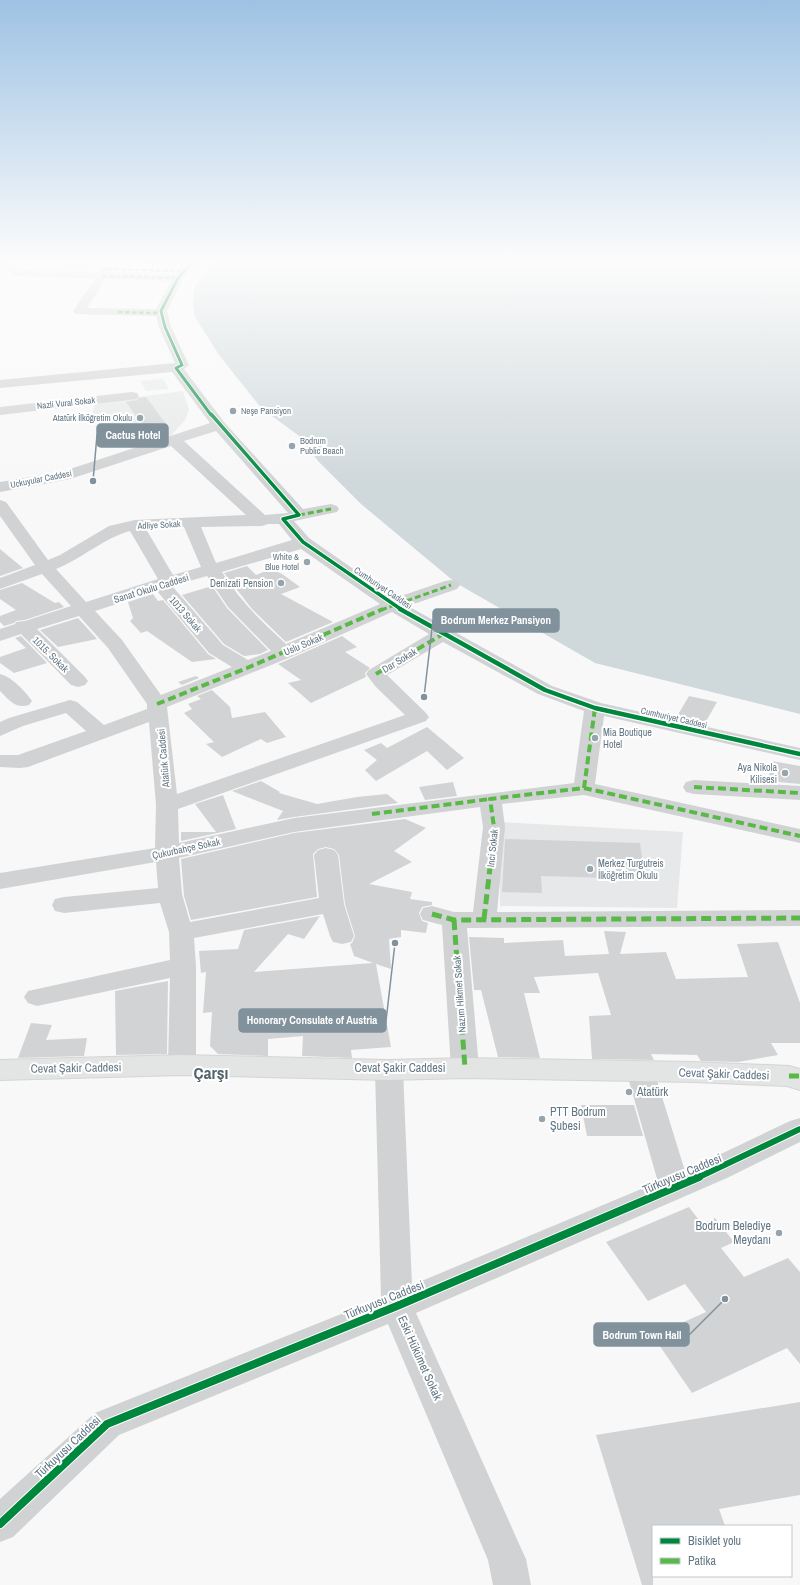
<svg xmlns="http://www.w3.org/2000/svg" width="800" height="1585" viewBox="0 0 800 1585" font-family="'Archivo Narrow',sans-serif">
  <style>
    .built { fill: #e7e8e9 }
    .green { fill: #e8ece6 }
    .water { fill: #cfd8db }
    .building { fill: #d2d3d4 }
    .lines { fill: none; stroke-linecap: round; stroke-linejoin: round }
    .major-casing { stroke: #d4d5d6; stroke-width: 2 }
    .minor { fill: #d1d2d3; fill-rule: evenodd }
    .major { fill: #e3e4e4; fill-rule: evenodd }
    .quiet-far3 { stroke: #58b947; stroke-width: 2.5; stroke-dasharray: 4.5 2.5; stroke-linecap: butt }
    .quiet-far2 { stroke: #58b947; stroke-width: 3; stroke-dasharray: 6 3; stroke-linecap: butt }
    .quiet-far1 { stroke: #58b947; stroke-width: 4; stroke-dasharray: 8 4; stroke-linecap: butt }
    .quiet { stroke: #58b947; stroke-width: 5; stroke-dasharray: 10 5; stroke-linecap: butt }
    .cycleway-far4-casing { stroke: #fff; stroke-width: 4.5 }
    .cycleway-far3-casing { stroke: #fff; stroke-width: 5.5 }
    .cycleway-far2-casing { stroke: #fff; stroke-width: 7 }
    .cycleway-far1-casing { stroke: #fff; stroke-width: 8 }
    .cycleway-casing { stroke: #fff; stroke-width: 10 }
    .cycleway-far4 { stroke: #00873e; stroke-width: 3 }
    .cycleway-far3 { stroke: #00873e; stroke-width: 3.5 }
    .cycleway-far2 { stroke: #00873e; stroke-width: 4.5 }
    .cycleway-far1 { stroke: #00873e; stroke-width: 6 }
    .cycleway { stroke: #00873e; stroke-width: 8 }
    .poi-dot { fill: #96a4ad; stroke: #fff; stroke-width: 1.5 }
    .labels { text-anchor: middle; stroke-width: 4; stroke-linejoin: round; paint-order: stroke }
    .far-street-label { font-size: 9px; fill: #627684; stroke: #fff }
    .far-poi-label { font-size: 9px; fill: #627684; stroke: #fff; text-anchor: start }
    .poi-label { font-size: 10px; fill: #627684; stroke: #fff; text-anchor: end }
    .street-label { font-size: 10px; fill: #627684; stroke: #fff }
    .near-street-label { font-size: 12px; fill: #627684; stroke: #fff }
    .near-poi-label { font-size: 12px; fill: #627684; stroke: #fff; text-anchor: start }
    .near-district-label { font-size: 17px; font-weight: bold; fill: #55646f; stroke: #fff }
    .leader { fill: none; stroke: #81929d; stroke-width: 1.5 }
    .callout-dot { fill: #81929d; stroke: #fff; stroke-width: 1.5 }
    .callout { fill: #81929d; stroke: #81929d; stroke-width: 1.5 }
    .callout-label { font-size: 11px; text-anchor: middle; font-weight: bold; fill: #fff }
  </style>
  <rect width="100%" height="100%" fill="#f8f8f8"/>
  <g class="built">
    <polygon points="183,391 189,410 185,420 169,438 138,446 92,416 95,403"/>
    <polygon points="499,822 683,832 677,908 500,906"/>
  </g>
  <polygon class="green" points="163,379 169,389 146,391 140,381"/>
  <polygon class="water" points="214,262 800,262 800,714 595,663 456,583 361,504 318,461 298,435 262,409 219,355 195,317 193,303 194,288"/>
  <g class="building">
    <polygon points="146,397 166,424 144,427 126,402 137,400 139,398"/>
    <polygon points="0,549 23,568 0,576"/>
    <polygon points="247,566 256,575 271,569 282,574 300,587 281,594 333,622 286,642 252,609 224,573"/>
    <polygon points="22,583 55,603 59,602 64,607 25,620 16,621 14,623 4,626 0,622 0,616 16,610 0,599 0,590"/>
    <polygon points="212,586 227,608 268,650 260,654 244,656 224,644 182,595"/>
    <polygon points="153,594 158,601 163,600 208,654 216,659 192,662 147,631 141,633 130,621 133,618 128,602"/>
    <polygon points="78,618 97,639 58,647 40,630"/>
    <polygon points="21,636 47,663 14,673 0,663 0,657 26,648 15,638"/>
    <polygon points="342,636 357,647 345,652 370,668 365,673 366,677 311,703 288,683 301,680 278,664"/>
    <polygon points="196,676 199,678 182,685 178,682"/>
    <polygon points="212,690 230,707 232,718 265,712 286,737 267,743 261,739 222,757 206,744 214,742 184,713 192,709 188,704 201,699 197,696"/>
    <polygon points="689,696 717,702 704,725 676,718"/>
    <polygon points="427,727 464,758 447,770 427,751 376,781 365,770 377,760 364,750 381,743 387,748"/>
    <polygon points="772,761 800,766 800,784 768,781"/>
    <polygon points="261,781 280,792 279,793 317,804 357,797 387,794 398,803 294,817 277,820 283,811 232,791"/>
    <polygon points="453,782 457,796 425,800 419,787"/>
    <polygon points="223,795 236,829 181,841 181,832 216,832 195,804"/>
    <polygon points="405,819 426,828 394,851 412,862 369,884 412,892 410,899 432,902 432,905 422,907 419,913 422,921 428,923 426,933 401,930 401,937 389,939 391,969 376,964 391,1047 351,1050 352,1058 302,1056 303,1036 268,1039 268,1056 218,1054 210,1046 212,1012 203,1013 206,972 201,973 199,951 238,949 244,930 320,916 304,939 288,934 254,972 373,963 354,956 350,944 352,943 355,936 345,904 339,855 334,849 326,847 318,849 313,854 317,897 191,920 184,896 181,859 294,833"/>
    <polygon points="505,839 640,843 645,879 541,876 542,893 502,892"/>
    <polygon points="604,931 626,932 620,954 666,952 676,979 748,977 737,944 778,942 800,1003 800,1043 771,1043 778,1055 738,1062 701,1061 697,1055 651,1054 654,1060 592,1059 589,1016 611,1015 598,973 534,977 540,993 524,993 540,1058 498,1057 481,990 474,990 469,937 504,938 504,943 563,940 565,956 609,954"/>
    <polygon points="168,981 167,1054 116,1055 115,991"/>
    <polygon points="31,1023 52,1025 46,1040 87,1038 84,1056 18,1058"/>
    <polygon points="581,1105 634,1105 643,1136 587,1136"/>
    <polygon points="689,1207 702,1224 715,1218 734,1242 721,1248 744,1277 788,1258 800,1272 800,1364 787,1348 692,1393 653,1336 706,1312 685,1284 648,1301 606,1242"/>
    <polygon points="800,1402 800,1495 719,1509 725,1526 653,1526 653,1585 642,1585 596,1435"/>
  </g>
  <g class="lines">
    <g class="major-casing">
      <polygon id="major" points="182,1055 389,1060 465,1058 694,1062 789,1066 800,1069 800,1090 787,1086 694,1082 465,1078 389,1080 182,1075 0,1080 0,1060"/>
    </g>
    <g class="minor">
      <path d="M0,262H9L20,270L99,272L103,267H111L113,269L110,272L175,274L183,266L153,265L147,262H198L183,279L167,311L171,327L189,365L184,369L224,422L303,509L331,504L337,506L339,509L337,512L294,521L309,538L395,598L445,581L451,580L457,581L460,585L457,589L408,606L552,686L601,703L800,748V760L604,716L595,784L800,829V843L584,795L502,804L505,827L497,912L800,910V926L467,928L479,1068L475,1075L465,1078L455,1075L451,1068L442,925L423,920L420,914L423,908L432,906L454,912H473L483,827L480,807L294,832L179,858L182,894L190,922L319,898L314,855L318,850L326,848L334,850L338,855L344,904L354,936L351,942L342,944L333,942L330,936L323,914L194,938L196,966V1065L192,1072L182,1075L172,1072L168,1065L170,978L37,1006L28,1003L24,997L28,991L170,960L169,932L160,903L64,913L55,911L52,905L55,899L64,897L158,888L156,862L0,889V873L155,848L156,805L149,722L28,767L20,768L0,767V755H18L86,731L66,713L23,726L0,736V722L9,718L70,700L77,702L104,725L147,709V704L108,648L79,616L37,629L85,677L88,681L85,685L78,687L71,685L21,634L0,641V629L15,624L16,622L25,621L71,606L42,574L0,589V578L35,565L0,516V500L6,502L48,560L60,555L109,526L135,520L246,515L171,446L70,479L0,492V482L61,472L210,423L172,372L0,388V380L175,363L159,327L156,316L75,314L73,311L95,279L17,276L13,275L0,266ZM106,279L171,281L156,309H154L87,308ZM216,431L288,513L265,515L184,441ZM268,524H279L292,540L216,563L201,527L262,526ZM184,527L201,567L173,575L146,529ZM130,531L158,579L86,602L56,569C81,559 106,537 130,531ZM301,549L380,604L286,644C262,622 239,600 222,572ZM207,576L228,607L271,651L248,660L223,645L173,587L175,585ZM157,591L209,653L232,667L161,695L122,640L95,611ZM392,612L429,634L369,670L366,674L376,687L405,715L177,794L167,707L291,657ZM443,642L538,694L584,711L574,783L294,818L179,843L178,809L426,721L429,717L426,713L387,675Z"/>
      <polygon points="132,392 137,393 139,396 137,399 0,415 0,407"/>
      <path d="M0,674C12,677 25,691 32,701L29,705C15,709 9,700 0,691Z"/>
      <polygon points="694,780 800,786 800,800 694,794 686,792 683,787 686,782"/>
      <polygon points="389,1060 399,1063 403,1070 412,1285 658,1182 626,1071 630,1064 640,1061 650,1064 654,1071 685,1171 790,1121 800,1118 800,1142 727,1178 416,1313 520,1546 526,1559 531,1585 493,1585 488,1560 388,1324 119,1435 13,1537 0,1542 0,1499 95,1413 381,1298 375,1070 379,1063"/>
    </g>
    <use href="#major" class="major"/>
    <g class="quiet-far3">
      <polyline points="153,262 190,263"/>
      <polyline points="107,269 184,271"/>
      <polyline points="102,276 178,278"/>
      <polyline points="118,312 155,313 161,311"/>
    </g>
    <g class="quiet-far2">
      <polyline points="299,515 331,509"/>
      <polyline points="381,610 451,585"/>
    </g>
    <g class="quiet-far1">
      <polyline points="376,674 443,634"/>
      <polyline points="157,704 247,668 383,609"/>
      <polyline points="694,787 800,793"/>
      <polyline points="584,788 595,708"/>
      <polyline points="372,814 490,799"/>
      <polyline points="490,860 494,827 490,799 584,788 800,836"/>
    </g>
    <g class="quiet">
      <polyline points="432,914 454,920 800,918"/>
      <polyline points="484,919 491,859"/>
      <polyline points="454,920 465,1068"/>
      <polyline points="789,1076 800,1076"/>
    </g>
    <g class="cycleway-far4-casing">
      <polyline id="cycleway-far4" points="193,262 178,278 161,311 165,327 182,365 176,368 211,415"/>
    </g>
    <g class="cycleway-far3-casing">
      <polyline id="cycleway-far3" points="211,414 299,515 283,519 303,542 402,610"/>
    </g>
    <g class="cycleway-far2-casing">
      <polyline id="cycleway-far2" points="400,609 545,690 595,708 800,754"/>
    </g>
    <g class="cycleway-far1-casing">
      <polyline id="cycleway-far1" points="697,1178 800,1129"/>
    </g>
    <g class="cycleway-casing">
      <polyline id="cycleway" points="0,1524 107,1424 397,1306 699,1177"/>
    </g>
    <use href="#cycleway-far4" class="cycleway-far4"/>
    <use href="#cycleway-far3" class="cycleway-far3"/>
    <use href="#cycleway-far2" class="cycleway-far2"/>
    <use href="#cycleway-far1" class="cycleway-far1"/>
    <use href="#cycleway" class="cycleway"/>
  </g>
  <linearGradient id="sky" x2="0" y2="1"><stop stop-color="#9ec2e3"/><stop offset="0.54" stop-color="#fcfcfc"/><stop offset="1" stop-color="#fcfcfc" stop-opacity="0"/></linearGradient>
  <rect width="800" height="483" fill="url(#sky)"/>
  <g class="poi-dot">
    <circle cx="233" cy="411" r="4"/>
    <circle cx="140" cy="418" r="4"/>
    <circle cx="292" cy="446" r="4"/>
    <circle cx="307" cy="562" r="4"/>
    <circle cx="281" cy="583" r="4"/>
    <circle cx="595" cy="738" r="4"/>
    <circle cx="785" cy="773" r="4"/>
    <circle cx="590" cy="869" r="4"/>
    <circle cx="629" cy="1092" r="4"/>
    <circle cx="542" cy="1119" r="4"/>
    <circle cx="779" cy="1233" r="4"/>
  </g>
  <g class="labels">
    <g class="far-street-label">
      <text transform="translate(66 403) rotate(-6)" y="3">Nazli Vural Sokak</text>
      <text transform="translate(41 479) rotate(-11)" y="3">Uckuyular Caddesi</text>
      <text transform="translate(159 525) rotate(-3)" y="3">Adliye Sokak</text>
      <text transform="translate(383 588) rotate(34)" y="3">Cumhuriyet Caddesi</text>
      <text transform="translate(674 718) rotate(13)" y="3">Cumhuriyet Caddesi</text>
    </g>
    <g class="far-poi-label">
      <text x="241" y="414">Neşe Pansiyon</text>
      <text x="132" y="421" text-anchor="end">Atatürk İlköğretim Okulu</text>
      <text x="300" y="444">Bodrum<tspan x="300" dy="10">Public Beach</tspan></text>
      <text x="299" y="560" text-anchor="end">White &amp;<tspan x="299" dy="10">Blue Hotel</tspan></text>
    </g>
    <g class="poi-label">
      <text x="273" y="587">Denizati Pension</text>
      <text x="603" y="736" text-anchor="start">Mia Boutique<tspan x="603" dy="12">Hotel</tspan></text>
      <text x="777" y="771">Aya Nikola<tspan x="777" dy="12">Kilisesi</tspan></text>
      <text x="598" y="867" text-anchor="start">Merkez Turgutreis<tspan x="598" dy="12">İlköğretim Okulu</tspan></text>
    </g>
    <g class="street-label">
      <text transform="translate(151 588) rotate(-17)" y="4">Sanat Okulu Caddesi</text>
      <text transform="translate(186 614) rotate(49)" y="4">1013 Sokak</text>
      <text transform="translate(303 644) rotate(-23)" y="4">Uslu Sokak</text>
      <text transform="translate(51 654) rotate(45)" y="4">1015. Sokak</text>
      <text transform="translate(399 660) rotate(-31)" y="4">Dar Sokak</text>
      <text transform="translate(163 758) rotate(-95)" y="4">Atatürk Caddesi</text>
      <text transform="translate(186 848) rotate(-12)" y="4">Çukurbahçe Sokak</text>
      <text transform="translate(492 848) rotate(-84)" y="4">Inci Sokak</text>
      <text transform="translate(459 994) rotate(-94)" y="4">Nazım Hikmet Sokak</text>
    </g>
    <g class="near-street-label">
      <text transform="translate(76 1068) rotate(-1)" y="4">Cevat Şakir Caddesi</text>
      <text x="400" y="1072">Cevat Şakir Caddesi</text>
      <text transform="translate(724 1074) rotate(2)" y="4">Cevat Şakir Caddesi</text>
      <text transform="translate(682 1174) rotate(-23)" y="4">Türkuyusu Caddesi</text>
      <text transform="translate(384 1300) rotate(-22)" y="4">Türkuyusu Caddesi</text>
      <text transform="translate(420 1358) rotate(66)" y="4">Eski Hükümet Sokak</text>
      <text transform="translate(68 1447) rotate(-43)" y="4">Türkuyusu Caddesi</text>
    </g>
    <g class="near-poi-label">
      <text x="637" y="1096">Atatürk</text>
      <text x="550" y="1116">PTT Bodrum<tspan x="550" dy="14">Şubesi</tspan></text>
      <text x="771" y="1230" text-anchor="end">Bodrum Belediye<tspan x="771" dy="14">Meydanı</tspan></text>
    </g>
    <g class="near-district-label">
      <text x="211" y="1079">Çarşı</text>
    </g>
  </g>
  <path class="leader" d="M93 481L97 435M424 697L433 620M395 943L386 1021M725 1299L689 1335"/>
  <g class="callout-dot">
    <circle cx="93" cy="481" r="4"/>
    <circle cx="424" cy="697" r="4"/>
    <circle cx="395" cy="943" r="4"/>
    <circle cx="725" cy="1299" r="4"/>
  </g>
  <g class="callout">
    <rect x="97" y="424" width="71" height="23" rx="4"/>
    <rect x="433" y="609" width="126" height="23" rx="4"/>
    <rect x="239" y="1009" width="147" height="23" rx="4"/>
    <rect x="594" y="1323" width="95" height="23" rx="4"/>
  </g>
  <g class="callout-label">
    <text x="133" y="439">Cactus Hotel</text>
    <text x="496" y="624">Bodrum Merkez Pansiyon</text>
    <text x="312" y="1024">Honorary Consulate of Austria</text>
    <text x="642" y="1339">Bodrum Town Hall</text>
  </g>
  <rect x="652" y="1525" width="140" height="52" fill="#ffffff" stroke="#c0c8ce"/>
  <rect x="660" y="1538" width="20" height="6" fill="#00873e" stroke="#c0c8ce"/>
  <text x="688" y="1545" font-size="12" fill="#627684">Bisiklet yolu</text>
  <rect x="660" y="1558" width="20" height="6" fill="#58b947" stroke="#c0c8ce"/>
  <text x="688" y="1565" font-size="12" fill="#627684">Patika</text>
</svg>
